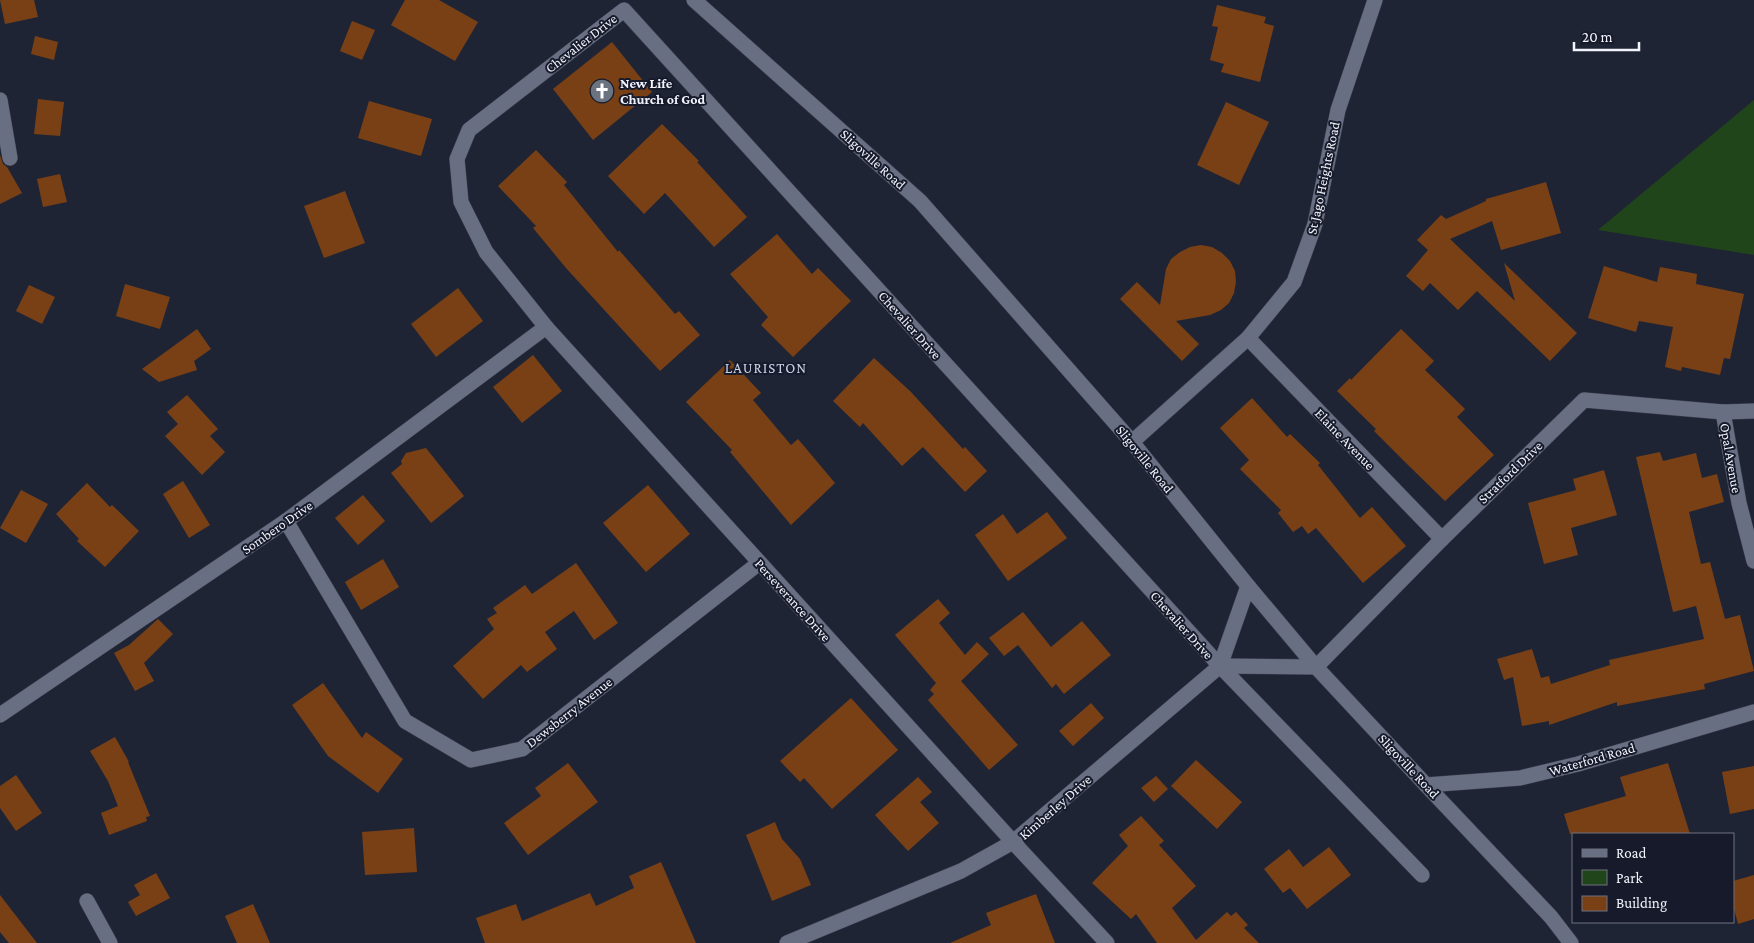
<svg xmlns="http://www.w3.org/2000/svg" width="1754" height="943" viewBox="0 0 1754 943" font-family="'Crimson Pro',serif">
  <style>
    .green { fill: #21451a }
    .building { fill: #794016 }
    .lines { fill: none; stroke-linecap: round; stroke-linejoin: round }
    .minor-casing { stroke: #3c404d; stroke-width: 16 }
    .minor { stroke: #696f83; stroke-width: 15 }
    .labels { text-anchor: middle; stroke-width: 4; stroke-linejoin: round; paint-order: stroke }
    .street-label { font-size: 14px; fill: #f1f4fd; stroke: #161a2a }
    .poi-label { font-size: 14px; font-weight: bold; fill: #f1f4fd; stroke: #161a2a; text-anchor: start }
    .neighbourhood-label { font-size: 15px; letter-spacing: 1px; fill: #cad2e7; stroke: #161a2a }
  </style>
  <rect width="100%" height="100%" fill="#1f2434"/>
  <polygon class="green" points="1754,100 1754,255 1598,230"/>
  <g class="building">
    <polygon points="0,0 34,0 38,17 5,24"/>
    <polygon points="405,0 439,0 478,22 455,61 391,25"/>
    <polygon points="1217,5 1266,17 1264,23 1274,26 1260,82 1221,72 1224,64 1210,60 1218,27 1212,26"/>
    <polygon points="352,21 375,30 362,60 340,51"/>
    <polygon points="35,36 58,42 54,60 31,54"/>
    <polygon points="612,42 652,92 593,140 553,89"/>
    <polygon points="38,99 64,102 60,136 34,134"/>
    <polygon points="369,101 432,119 421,156 358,138"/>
    <polygon points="1226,102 1269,122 1239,185 1197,165"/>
    <polygon points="662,124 699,161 697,162 747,217 714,247 665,193 644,214 608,176"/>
    <polygon points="536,150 567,182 564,185 618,252 619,250 675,314 679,311 700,335 660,371 566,268 533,228 536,226 498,186"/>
    <polygon points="0,155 3,164 7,167 22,193 0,204"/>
    <polygon points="60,174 67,202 43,207 37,179"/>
    <polygon points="1546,182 1561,233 1501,250 1492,221 1450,239 1515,301 1504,263 1577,333 1550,361 1477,291 1458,310 1430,283 1423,291 1406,276 1428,250 1417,240 1441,215 1446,219 1486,201 1486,199"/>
    <polygon points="345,191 365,243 324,258 304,206"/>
    <polygon points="777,234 812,274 818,268 851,301 793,357 761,325 768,317 730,274"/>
    <polygon points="1201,245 1212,247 1222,253 1230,261 1235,271 1236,282 1234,293 1229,303 1221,310 1210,315 1176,321 1199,344 1182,361 1120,299 1137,282 1160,305 1166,269 1171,259 1180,252 1190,247"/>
    <polygon points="1604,266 1657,282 1660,267 1697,274 1696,284 1744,294 1730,359 1724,358 1720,375 1682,367 1681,371 1665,367 1673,327 1639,321 1636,332 1588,318"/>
    <polygon points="125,284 170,297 160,329 116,316"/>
    <polygon points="29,285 55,297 42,324 16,311"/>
    <polygon points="458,288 483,321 436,357 411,324"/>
    <polygon points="197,329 211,349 194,361 197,370 159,382 142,369"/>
    <polygon points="1401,329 1434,361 1425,370 1465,409 1457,417 1494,455 1445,501 1407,464 1374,431 1376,429 1337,391 1350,378 1351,380"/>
    <polygon points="533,355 562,391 522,423 493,387"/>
    <polygon points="874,358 911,392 963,449 965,447 987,471 965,492 923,447 902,466 863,423 860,427 833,401"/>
    <polygon points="730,360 761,393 753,400 791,445 798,439 835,483 791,525 730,452 732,450 686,402"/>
    <polygon points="187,395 218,429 210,436 225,452 202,475 165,436 178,424 167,412"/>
    <polygon points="1252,398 1287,437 1290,434 1320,463 1318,465 1360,518 1372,507 1406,546 1363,583 1316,528 1308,534 1302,526 1293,532 1278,513 1281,510 1240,469 1249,460 1220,428"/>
    <polygon points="426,448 464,496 431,523 391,473 402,464 401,461 406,453"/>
    <polygon points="1660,452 1663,461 1696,453 1702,478 1717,474 1724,502 1689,512 1701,564 1710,562 1725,619 1740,615 1754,671 1704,684 1705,689 1617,706 1617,702 1549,725 1549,721 1522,726 1513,677 1504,680 1497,659 1532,649 1541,678 1549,676 1551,684 1610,665 1609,660 1704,639 1696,606 1673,612 1636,457"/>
    <polygon points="1604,470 1617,515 1571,528 1578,555 1544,564 1528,503 1576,490 1573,479"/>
    <polygon points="183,481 210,525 189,538 163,494"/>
    <polygon points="87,483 110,507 112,505 139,531 105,567 77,541 79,539 56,514"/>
    <polygon points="648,485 690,534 646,572 603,523"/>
    <polygon points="21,490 48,504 26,543 0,528"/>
    <polygon points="363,495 385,521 358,545 335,518"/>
    <polygon points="1047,512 1067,538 1008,581 975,535 1003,514 1017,534"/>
    <polygon points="383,559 399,587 361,610 345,582"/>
    <polygon points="576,563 618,623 594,640 574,611 545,632 557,649 527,672 521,665 483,699 453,666 494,629 487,619 497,613 493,608 525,585 532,594"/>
    <polygon points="938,599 950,613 939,623 965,655 977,642 989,654 961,681 1018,745 989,770 928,700 934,694 930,690 936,683 895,635"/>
    <polygon points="1023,612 1051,647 1082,621 1111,655 1064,694 1056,684 1052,688 1018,645 1004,656 989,638"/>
    <polygon points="158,619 173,634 144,663 154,681 135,691 114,653 129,645"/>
    <polygon points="323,683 362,738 366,732 403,759 378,793 328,756 292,705"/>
    <polygon points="851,698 898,750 832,809 804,778 800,782 780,761"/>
    <polygon points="1091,703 1104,718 1073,746 1059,731"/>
    <polygon points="115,737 129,762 128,762 150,816 146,817 147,821 109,835 101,813 118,806 108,781 90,751"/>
    <polygon points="1196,760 1242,802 1217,829 1171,786"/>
    <polygon points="568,763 598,802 528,855 504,823 541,796 535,788"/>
    <polygon points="1668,763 1690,834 1570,834 1564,814 1626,796 1620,777"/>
    <polygon points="1754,766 1754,809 1730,814 1722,772"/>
    <polygon points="16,775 42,813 16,831 0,808 0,786"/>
    <polygon points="1156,776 1168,789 1154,802 1141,788"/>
    <polygon points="918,777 932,792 920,802 939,823 908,851 875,815"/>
    <polygon points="1141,816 1164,841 1159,845 1196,886 1172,908 1196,940 1227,912 1231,916 1236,912 1248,925 1244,928 1259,943 1157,943 1136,914 1131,919 1092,883 1128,846 1119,835"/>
    <polygon points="775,822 782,839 800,859 811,885 772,901 746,835"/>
    <polygon points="414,828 417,872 365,875 362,832"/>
    <polygon points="1329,847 1351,875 1307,909 1290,888 1283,893 1264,869 1289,849 1303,867"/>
    <polygon points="661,862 696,943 485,943 476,918 516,904 522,921 590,893 596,906 634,888 629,876"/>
    <polygon points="156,873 170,898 136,916 128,902 140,895 134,885"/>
    <polygon points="1754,875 1754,919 1738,924 1733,905 1733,881"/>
    <polygon points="1036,894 1055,943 950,943 991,925 986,913"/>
    <polygon points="0,895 37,943 9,943 0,932"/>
    <polygon points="253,904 270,943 237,943 225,916"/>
  </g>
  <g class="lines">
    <g class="minor-casing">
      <g id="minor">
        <polyline points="694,0 920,201 1132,442 1248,586 1316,667 1426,785 1551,917 1571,943"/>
        <polyline points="0,100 10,158"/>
        <polyline points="1248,338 1442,539"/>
        <polyline points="1723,412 1739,503 1754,561"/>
        <polyline points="1132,442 1248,338 1294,282 1315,224 1338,110 1375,0"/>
        <polyline points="286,521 405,721 471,760 522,749 759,563"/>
        <polyline points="1220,666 1316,667 1442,539 1584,400 1723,412 1754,411"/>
        <polyline points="0,715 286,521 546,327"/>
        <polyline points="1426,785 1520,778 1578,764 1754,712"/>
        <polyline points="87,901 110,943"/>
        <polyline points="787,943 961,871 1013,842 1220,666 1248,586"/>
        <polyline points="1107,943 1013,842 546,327 486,252 461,202 457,159 469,130 624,10 1220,666 1422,875"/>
      </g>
    </g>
    <use href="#minor" class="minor"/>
  </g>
  <defs>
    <g id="church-disc" transform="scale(1.25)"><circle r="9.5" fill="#6b7280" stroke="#161a2a"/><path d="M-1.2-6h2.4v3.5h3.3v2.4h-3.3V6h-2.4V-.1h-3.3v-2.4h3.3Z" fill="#fff"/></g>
  </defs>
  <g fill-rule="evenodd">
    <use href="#church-disc" x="602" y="91"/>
  </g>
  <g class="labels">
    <g class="street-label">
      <text transform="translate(581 43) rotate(-38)" y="5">Chevalier Drive</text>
      <text transform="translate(873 159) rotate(42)" y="5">Sligoville Road</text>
      <text transform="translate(1323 178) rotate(-78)" y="5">St Jago Heights Road</text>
      <text transform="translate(910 325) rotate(48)" y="5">Chevalier Drive</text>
      <text transform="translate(1345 439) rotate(46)" y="5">Elaine Avenue</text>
      <text transform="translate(1731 458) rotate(80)" y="5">Opal Avenue</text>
      <text transform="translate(1145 459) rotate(51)" y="5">Sligoville Road</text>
      <text transform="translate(1510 472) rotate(-44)" y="5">Stratford Drive</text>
      <text transform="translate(277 527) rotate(-35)" y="5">Sombero Drive</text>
      <text transform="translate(793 600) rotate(48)" y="5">Perseverance Drive</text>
      <text transform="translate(1182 625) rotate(48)" y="5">Chevalier Drive</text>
      <text transform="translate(569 712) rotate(-38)" y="5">Dewsberry Avenue</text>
      <text transform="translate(1592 759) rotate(-16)" y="5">Waterford Road</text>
      <text transform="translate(1409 766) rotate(47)" y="5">Sligoville Road</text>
      <text transform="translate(1055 807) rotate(-41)" y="5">Kimberley Drive</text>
    </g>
    <g class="poi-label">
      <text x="620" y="88">New Life<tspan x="620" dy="16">Church of God</tspan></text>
    </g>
    <g class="neighbourhood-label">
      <text x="766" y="373">LAURISTON</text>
    </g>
  </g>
  <rect x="1572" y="833" width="162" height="90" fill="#161a2a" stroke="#6e717e"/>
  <rect x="1582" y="849" width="25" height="8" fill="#696f83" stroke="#6e717e"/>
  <text x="1616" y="858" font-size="15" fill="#f1f4fd">Road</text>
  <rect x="1582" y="870" width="25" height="15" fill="#21451a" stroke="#6e717e"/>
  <text x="1616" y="883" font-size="15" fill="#f1f4fd">Park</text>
  <rect x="1582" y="896" width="25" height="15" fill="#794016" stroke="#6e717e"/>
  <text x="1616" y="908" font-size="15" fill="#f1f4fd">Building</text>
  <path d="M1574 42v8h65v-8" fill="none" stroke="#f1f4fd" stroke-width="2.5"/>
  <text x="1582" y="42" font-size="15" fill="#f1f4fd" stroke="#161a2a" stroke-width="4" paint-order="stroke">20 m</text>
</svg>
